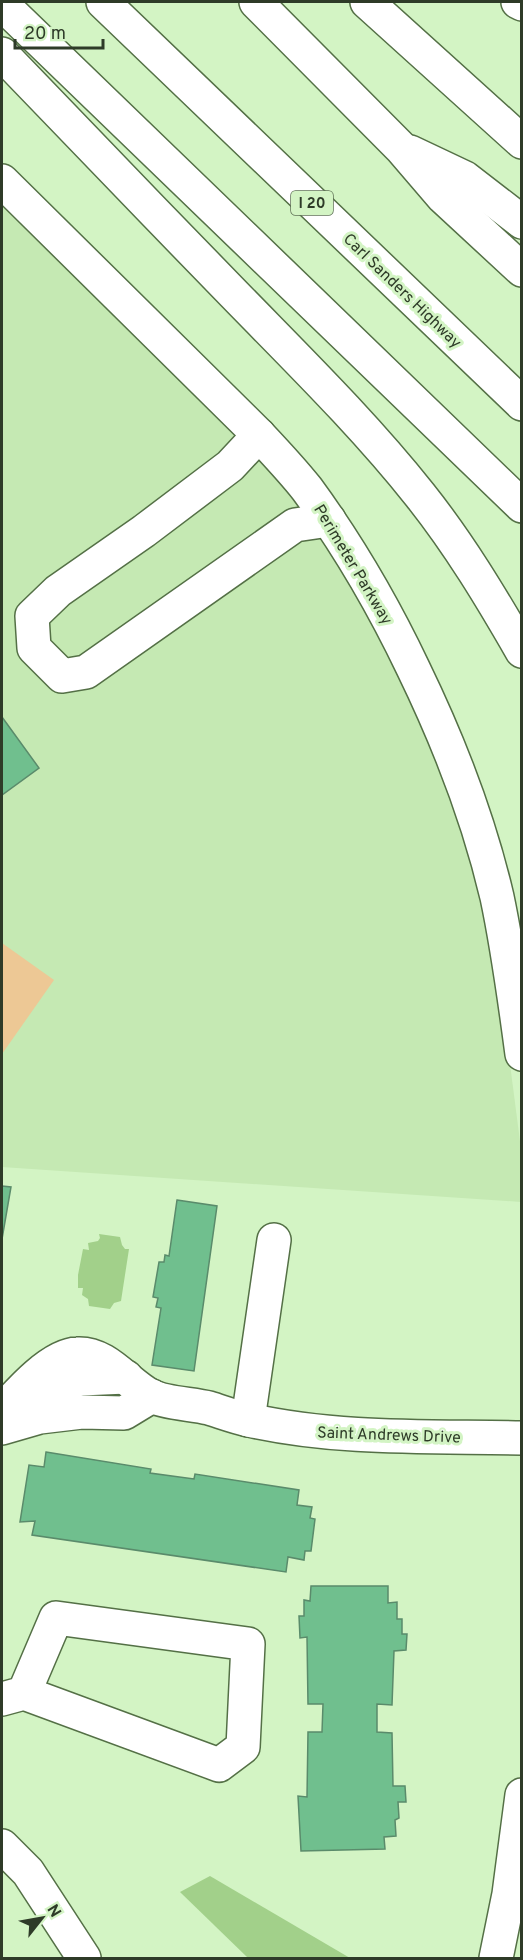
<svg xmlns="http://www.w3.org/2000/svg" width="523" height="1960" viewBox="0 0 523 1960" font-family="Overpass,sans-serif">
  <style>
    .built { fill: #c5e9b3 }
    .green { fill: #edc895 }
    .water { fill: #a2d08a }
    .building { fill: #70bf8e; stroke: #5a8b6b; stroke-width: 1.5 }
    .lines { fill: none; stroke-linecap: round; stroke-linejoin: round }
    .minor-casing { stroke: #547046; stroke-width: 36 }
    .highway-casing { stroke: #547046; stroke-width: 36 }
    .minor { stroke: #fff; stroke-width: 33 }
    .highway { stroke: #fff; stroke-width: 33 }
    .labels { text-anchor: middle; stroke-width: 6; stroke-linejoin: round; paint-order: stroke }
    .shield { fill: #d3f4c4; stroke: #607257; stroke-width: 1.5 }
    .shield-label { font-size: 15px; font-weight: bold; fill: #2e3b28 }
    .street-label { font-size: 16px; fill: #2e3b28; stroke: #d3f4c4 }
  </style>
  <rect width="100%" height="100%" fill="#d3f4c4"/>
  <polygon class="built" points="2,185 259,435 370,586 481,840 521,1149 521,1202 2,1167"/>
  <polygon class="green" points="2,943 54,980 2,1054"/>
  <g class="water">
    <polygon points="99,1234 120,1237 122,1245 125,1249 129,1249 121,1301 114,1303 110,1309 89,1306 88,1299 82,1295 83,1288 78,1288 78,1275 83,1249 89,1250 88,1243 98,1241 100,1238"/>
    <polygon points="210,1876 350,1958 248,1958 180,1892"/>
  </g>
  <g class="building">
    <polygon points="2,717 39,768 2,795"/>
    <polygon points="2,1186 11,1187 2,1239"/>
    <polygon points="177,1200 217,1206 194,1371 152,1365 161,1308 156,1307 158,1298 153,1297 159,1262 164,1262 165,1255 169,1256"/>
    <polygon points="46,1452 151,1469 150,1473 194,1479 195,1474 299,1490 297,1505 312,1507 310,1518 315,1519 311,1551 305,1551 304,1560 288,1557 286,1572 32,1535 35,1521 20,1522 29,1465 44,1467"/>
    <polygon points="311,1586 388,1586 388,1603 397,1602 397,1619 402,1619 402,1634 407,1634 406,1650 394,1651 392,1705 377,1704 377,1732 392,1733 393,1786 405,1786 406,1802 398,1802 399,1818 395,1820 396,1836 384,1837 385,1849 301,1851 298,1796 307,1797 308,1732 322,1732 323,1704 308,1704 307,1637 300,1638 299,1616 304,1616 304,1600 310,1601"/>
  </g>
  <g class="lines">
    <g class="minor-casing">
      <g id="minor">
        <polyline points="518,2 522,4"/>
        <path d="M2,181L259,435C275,452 292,470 307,489C348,545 383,605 413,668C449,742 478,816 497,897C508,949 515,1001 522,1054"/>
        <polyline points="259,435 230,466 144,531 58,591 32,616 34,648 62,676 86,672 295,525 329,520"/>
        <polyline points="22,1394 81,1379 126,1377"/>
        <path d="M2,1411C18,1393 51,1355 77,1354C107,1352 127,1384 151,1396C165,1403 193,1404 209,1408C222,1412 235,1417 249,1420C338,1440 430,1436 522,1438"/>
        <polyline points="248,1420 274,1240"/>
        <polyline points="2,1428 40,1417 82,1412 124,1413 152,1396"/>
        <polyline points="2,1699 24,1693 219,1765 243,1747 248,1644 56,1618 24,1693"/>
        <polyline points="2,1846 28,1872 84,1958"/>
        <polyline points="496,1958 509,1894 522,1795"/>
      </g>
    </g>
    <g class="highway-casing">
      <g id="highway">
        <polyline points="103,2 522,404"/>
        <polyline points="256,2 401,148 443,197 522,270"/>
        <polyline points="367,2 522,142"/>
        <polyline points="2,4 522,506"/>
        <path d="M2,54C77,132 153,211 229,289C294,356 362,422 420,495C459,544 491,597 522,651"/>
        <polyline points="410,152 465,178 522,222"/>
      </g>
    </g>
    <use href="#minor" class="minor"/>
    <use href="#highway" class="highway"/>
  </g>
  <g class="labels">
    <rect class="shield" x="291" y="191" width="42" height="24" rx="4.5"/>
    <g class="shield-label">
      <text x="312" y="208">I 20</text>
    </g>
    <g class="street-label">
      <text transform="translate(403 290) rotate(44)" y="6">Carl Sanders Highway</text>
      <text transform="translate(354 564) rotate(59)" y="6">Perimeter Parkway</text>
      <text transform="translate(389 1434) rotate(2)" y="6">Saint Andrews Drive</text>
    </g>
  </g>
  <rect width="523" height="1960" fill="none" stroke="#2e3b28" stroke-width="6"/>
  <g transform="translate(42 1918) rotate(59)" stroke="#d3f4c4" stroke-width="4.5" paint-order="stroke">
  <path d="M0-4.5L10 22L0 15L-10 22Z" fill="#2e3b28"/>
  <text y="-9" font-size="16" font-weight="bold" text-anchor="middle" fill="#2e3b28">N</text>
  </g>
  <path d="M15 39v9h88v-9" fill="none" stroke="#2e3b28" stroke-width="3"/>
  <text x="24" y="39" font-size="18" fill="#2e3b28" stroke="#d3f4c4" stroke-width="4.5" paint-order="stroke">20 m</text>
</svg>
